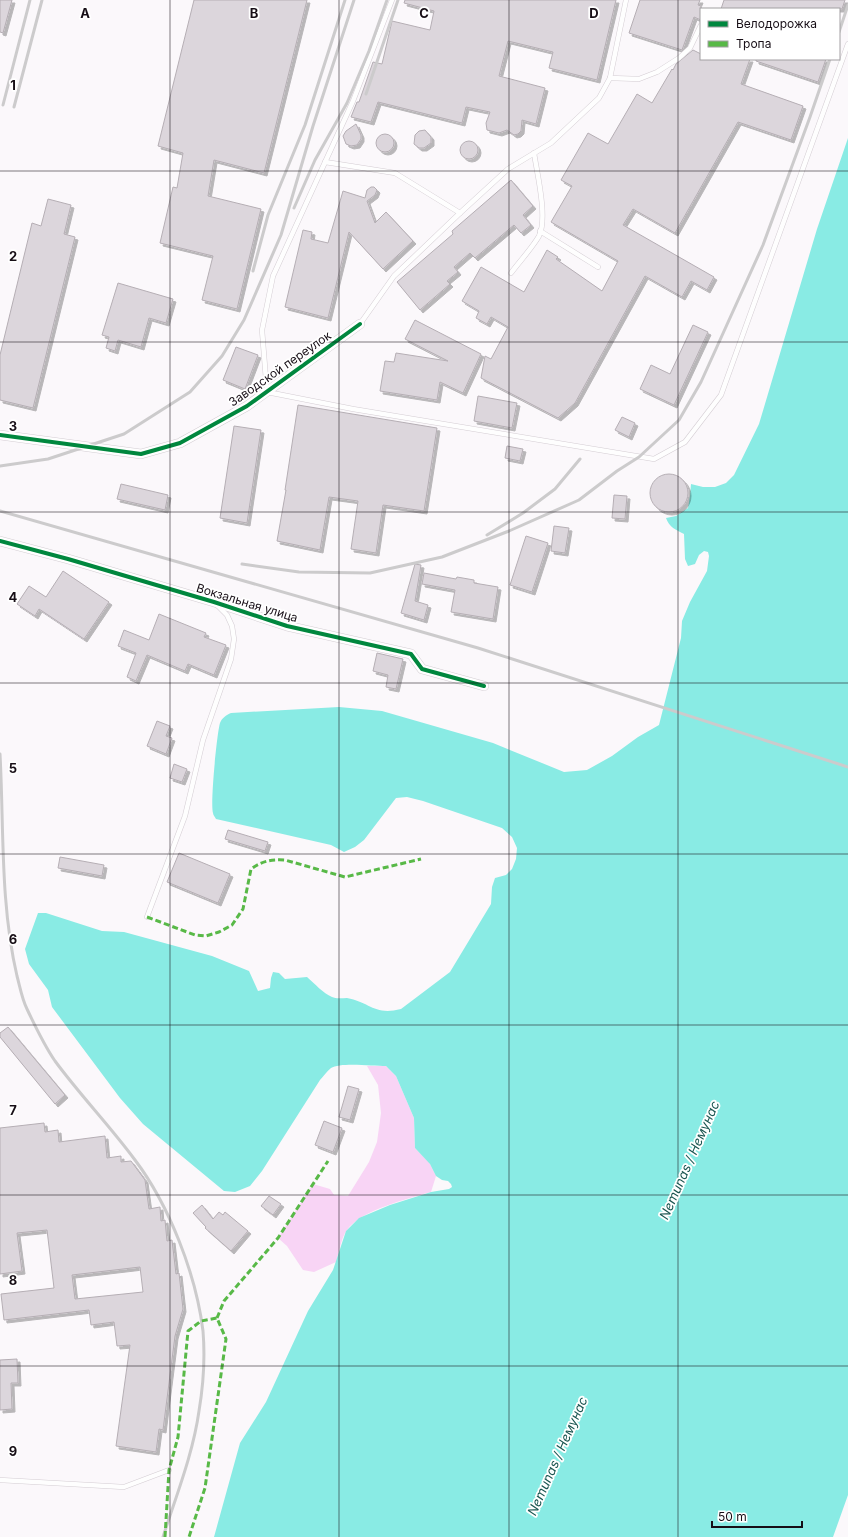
<svg xmlns="http://www.w3.org/2000/svg" width="848" height="1537" viewBox="0 0 848 1537" font-family="Inter,sans-serif">
  <style>
    .green { fill: #f8d4f5 }
    .water { fill: #89ebe4 }
    .building { fill: #dcd6dc; stroke: #b5aeb4; fill-rule: evenodd; filter: url(#shadow) }
    .lines { fill: none; stroke-linecap: round; stroke-linejoin: round }
    .service-casing { stroke: #d4cdd3; stroke-width: 5.5 }
    .minor-casing { stroke: #d4cdd3; stroke-width: 10 }
    .service { stroke: #fefefe; stroke-width: 4.5 }
    .minor { stroke: #fefefe; stroke-width: 9 }
    .rail { stroke: #cccbcc; stroke-width: 3 }
    .quiet { stroke: #58b947; stroke-width: 3; stroke-dasharray: 6 3; stroke-linecap: butt }
    .cycleway-casing { stroke: #fff; stroke-width: 6 }
    .cycleway { stroke: #00873e; stroke-width: 4 }
    .grid { fill: none; stroke: #170e16; stroke-width: 1; stroke-opacity: 0.55 }
    .labels { text-anchor: middle; stroke-width: 3.5; stroke-linejoin: round; paint-order: stroke }
    .street-label { font-size: 12px; fill: #170e16; stroke: #fff }
    .water-label { font-size: 13px; font-style: italic; fill: #195550; stroke: #fff }
    .grid-label { font-size: 13px; text-anchor: middle; font-weight: bold; fill: #170e16; stroke: #fff; stroke-width: 3.5; stroke-linejoin: round; paint-order: stroke }
  </style>
  <defs>
    <filter id="shadow"><feDropShadow dx="3" dy="3" stdDeviation="0" flood-color="#0004"/></filter>
  </defs>
  <rect width="100%" height="100%" fill="#fbf8fb"/>
  <path class="green" d="M367,1066H386L396,1076L414,1118L415,1148L429,1162L436,1176L431,1192C407,1199 361,1210 347,1230C341,1238 339,1253 336,1262L314,1272L303,1270L287,1246L278,1238L313,1184L330,1189L334,1195L348,1196L369,1162L377,1142L381,1113L378,1085Z"/>
  <path class="water" d="M848,138V1495L833,1537H214L240,1443L266,1402L308,1311L333,1270L346,1231L359,1218L390,1205L431,1192L449,1189L452,1187L451,1184L448,1181L442,1180L436,1176L430,1164L415,1148L414,1118L396,1076L386,1066C373,1066 340,1062 331,1068C327,1071 323,1077 320,1080L262,1171L250,1186L235,1192L224,1191L143,1124L120,1098L52,1007L48,990L29,964L25,949L38,913H46L102,931L124,932L212,956L249,971L258,991L270,988L271,978L273,972L279,973L285,979L307,977C315,984 323,993 332,997C336,999 342,998 347,998C370,1002 374,1016 401,1009L450,972L491,904L492,887L495,878L506,875L512,869L516,859L517,848L512,837L502,828L423,801L407,797L396,798L364,840L355,847L344,852L331,845L216,819C215,817 213,815 213,813C210,804 217,733 220,723C222,718 226,715 231,713L339,707L382,711L493,743L564,772L587,770L612,756L638,737L659,725L681,638L682,621L690,602L707,571L709,556L708,552L704,551L699,555L695,564L688,566L685,559L684,534C676,530 669,527 666,518L676,516L688,508L690,496L691,484L703,487H715L726,483L734,475L759,424L817,229Z"/>
  <g class="building">
    <polygon points="0,0 12,0 3,33 0,32"/>
    <polygon points="194,0 307,0 264,173 214,160 208,196 261,209 237,309 202,300 213,256 160,243 173,187 177,188 183,153 158,146"/>
    <polygon points="405,0 616,0 597,80 549,68 553,52 508,41 499,76 545,88 536,124 522,120 521,131 518,134 514,135 507,130 499,133 487,130 486,123 490,112 466,107 462,123 378,102 371,122 351,117 357,102 359,102 373,62 382,64 392,21 430,30 434,11 404,3"/>
    <polygon points="640,0 700,0 698,5 701,6 701,20 694,17 682,50 629,33"/>
    <polygon points="724,0 845,0 842,9 721,9"/>
    <polygon points="693,50 701,54 701,59 750,59 741,84 803,106 791,140 738,122 675,233 633,209 623,225 714,277 707,290 691,281 682,297 645,276 575,403 558,418 481,378 485,356 491,359 508,327 491,317 487,324 476,318 479,311 462,301 481,267 524,292 547,250 558,257 556,259 602,291 618,261 551,222 572,186 561,180 588,133 608,144 637,94 652,103 672,69 673,70 676,64"/>
    <polygon points="756,59 826,59 818,82 756,61"/>
    <polygon points="356,124 361,135 361,139 357,145 351,146 346,144 343,136 346,131"/>
    <polygon points="425,130 431,137 431,143 424,148 419,148 414,144 415,135 419,131"/>
    <circle cx="385" cy="143" r="9"/>
    <circle cx="469" cy="150" r="9"/>
    <polygon points="511,180 533,206 523,215 531,225 521,233 514,225 475,258 470,253 454,267 458,272 447,281 450,284 420,310 397,282 453,234 452,231"/>
    <polygon points="371,187 374,187 377,190 375,195 367,201 375,223 386,212 413,241 383,269 349,232 328,318 285,307 303,230 312,232 311,239 328,243 343,191 365,198 367,190"/>
    <polygon points="48,199 71,205 64,234 75,237 33,408 0,400 0,355 32,223 41,226"/>
    <polygon points="118,283 173,299 166,323 149,318 141,347 118,340 115,351 106,348 109,337 102,335"/>
    <polygon points="415,320 481,354 463,393 440,382 437,400 380,391 385,361 394,362 396,353 448,361 405,339"/>
    <polygon points="693,325 708,332 674,405 640,389 651,365 670,374"/>
    <polygon points="236,347 258,355 245,389 223,380"/>
    <polygon points="478,396 517,403 512,428 474,421"/>
    <polygon points="298,405 437,428 424,511 383,505 376,553 351,549 358,501 329,497 320,550 277,541 286,490 285,490"/>
    <polygon points="622,417 635,423 629,437 615,430"/>
    <polygon points="234,426 261,430 247,523 220,518"/>
    <polygon points="507,446 523,449 520,461 505,458"/>
    <circle cx="669" cy="493" r="19"/>
    <polygon points="121,484 168,495 165,510 117,499"/>
    <polygon points="614,495 627,496 625,519 612,518"/>
    <polygon points="554,526 569,528 565,553 551,551"/>
    <polygon points="526,536 548,543 532,592 510,585"/>
    <polygon points="415,564 421,565 415,601 428,605 424,620 401,613"/>
    <polygon points="63,571 109,602 84,639 39,609 35,616 17,604 29,586 46,597"/>
    <polygon points="424,573 456,579 457,577 474,580 474,583 498,587 493,619 451,612 455,590 422,584"/>
    <polygon points="159,614 206,633 204,637 226,645 214,675 188,664 185,671 147,655 136,681 127,677 136,653 118,646 124,630 149,640"/>
    <polygon points="377,653 403,659 396,689 386,687 388,675 373,671"/>
    <polygon points="157,721 170,726 166,736 172,738 166,754 147,746"/>
    <polygon points="174,764 187,769 182,782 170,778"/>
    <polygon points="228,830 268,842 265,851 225,839"/>
    <polygon points="179,853 230,874 218,903 167,882"/>
    <polygon points="60,857 104,865 102,876 58,868"/>
    <polygon points="8,1027 65,1095 55,1104 0,1037 0,1033"/>
    <polygon points="348,1086 359,1089 350,1120 339,1117"/>
    <polygon points="324,1121 342,1128 333,1152 315,1145"/>
    <path d="M44,1123L45,1132L58,1130L59,1142L105,1136L107,1158L121,1156V1162L131,1161L145,1180L149,1209L160,1207L161,1221L165,1220L167,1241L172,1240L176,1274L179,1273L183,1309L175,1336L163,1430L159,1429L156,1452L116,1446L130,1345L117,1346L114,1322L91,1325L89,1310L4,1320L1,1294L54,1288L47,1230L17,1233L22,1271L0,1274V1128ZM140,1267L143,1292L75,1299L72,1275Z"/>
    <polygon points="269,1196 281,1204 273,1215 261,1206"/>
    <polygon points="202,1205 213,1219 219,1212 223,1215 225,1212 248,1231 231,1251 205,1228 206,1227 193,1213"/>
    <polygon points="17,1359 18,1383 11,1383 12,1409 0,1410 0,1360"/>
  </g>
  <g class="lines">
    <g class="service-casing">
      <g id="service">
        <polyline points="392,0 353,101 273,276 262,330 267,392 353,409 654,459 685,442 721,395 848,44"/>
        <polyline points="610,78 639,79 657,72 679,58 690,48 701,25"/>
        <polyline points="325,162 395,173 460,213"/>
        <polyline points="540,231 598,267"/>
        <path d="M511,273C519,262 533,247 539,236C548,218 537,173 534,153"/>
        <polyline points="360,324 394,276 460,213 508,169 551,143 599,98 610,78 626,0"/>
        <polyline points="147,917 185,816 203,740 231,659 234,639 232,626 227,615 217,605"/>
        <polyline points="0,1480 124,1487 169,1470"/>
      </g>
    </g>
    <g class="minor-casing">
      <g id="minor">
        <polyline points="0,435 141,454 180,443 247,406 360,324"/>
        <polyline points="0,541 68,559 214,602 287,626 411,654 422,669 484,686"/>
      </g>
    </g>
    <use href="#service" class="service"/>
    <use href="#minor" class="minor"/>
    <g class="rail">
      <polyline points="839,32 848,5"/>
      <polyline points="366,94 398,0"/>
      <polyline points="3,105 30,0"/>
      <polyline points="14,107 42,0"/>
      <polyline points="294,208 315,160 347,103 369,51 387,0"/>
      <polyline points="253,271 268,215 305,125 345,0"/>
      <polyline points="0,466 48,459 124,434 190,392 222,356 244,320 281,235 313,126 354,0"/>
      <polyline points="0,511 478,648 848,767"/>
      <polyline points="487,535 523,513 555,489 580,459"/>
      <polyline points="242,564 299,572 370,573 442,557 509,531 579,500 617,471 639,457 679,420 701,382 763,245 810,117 830,59"/>
      <path d="M0,754C4,828 0,903 17,976C20,987 22,999 27,1009C35,1026 44,1045 55,1061C80,1095 110,1126 135,1160C169,1205 196,1274 203,1331C205,1355 203,1387 199,1411C193,1454 176,1496 163,1537"/>
    </g>
    <g class="quiet">
      <path d="M147,917L195,935L206,936L219,932L232,925L243,909L251,869C262,861 272,859 285,860L345,877L421,859"/>
      <polyline points="217,1318 224,1301 278,1238 328,1161"/>
      <polyline points="165,1537 169,1470 178,1437 188,1331 201,1321 217,1318 226,1339 205,1488 189,1537"/>
    </g>
    <g class="cycleway-casing">
      <g id="cycleway">
        <polyline points="0,435 141,454 180,443 247,406 360,324"/>
        <polyline points="0,541 68,559 214,602 287,626 411,654 422,669 484,686"/>
      </g>
    </g>
    <use href="#cycleway" class="cycleway"/>
  </g>
  <path class="grid" d="M170,0V1537M339,0V1537M509,0V1537M678,0V1537M0,171H848M0,342H848M0,512H848M0,683H848M0,854H848M0,1025H848M0,1195H848M0,1366H848"/>
  <g class="labels">
    <g class="street-label">
      <text transform="translate(280 369) rotate(-35)" y="4">Заводской переулок</text>
      <text transform="translate(247 603) rotate(17)" y="4">Вокзальная улица</text>
    </g>
    <g class="water-label">
      <text transform="translate(689 1160) rotate(-66)" y="5">Nemunas / Немунас</text>
      <text transform="translate(557 1456) rotate(-66)" y="5">Nemunas / Немунас</text>
    </g>
  </g>
  <g class="grid-label">
    <text x="85" y="18">A</text>
    <text x="254" y="18">B</text>
    <text x="424" y="18">C</text>
    <text x="594" y="18">D</text>
    <text x="13" y="90">1</text>
    <text x="13" y="261">2</text>
    <text x="13" y="431">3</text>
    <text x="13" y="602">4</text>
    <text x="13" y="773">5</text>
    <text x="13" y="944">6</text>
    <text x="13" y="1115">7</text>
    <text x="13" y="1285">8</text>
    <text x="13" y="1456">9</text>
  </g>
  <rect x="700" y="8" width="140" height="52" fill="#ffffff" stroke="#a29fa2"/>
  <rect x="708" y="21" width="20" height="6" fill="#00873e" stroke="#a29fa2"/>
  <text x="736" y="28" font-size="12" fill="#170e16">Велодорожка</text>
  <rect x="708" y="41" width="20" height="6" fill="#58b947" stroke="#a29fa2"/>
  <text x="736" y="48" font-size="12" fill="#170e16">Тропа</text>
  <path d="M712 1521v6h90v-6" fill="none" stroke="#170e16" stroke-width="2"/>
  <text x="718" y="1521" font-size="12" fill="#170e16" stroke="#ffffff" stroke-width="3" paint-order="stroke">50 m</text>
</svg>
